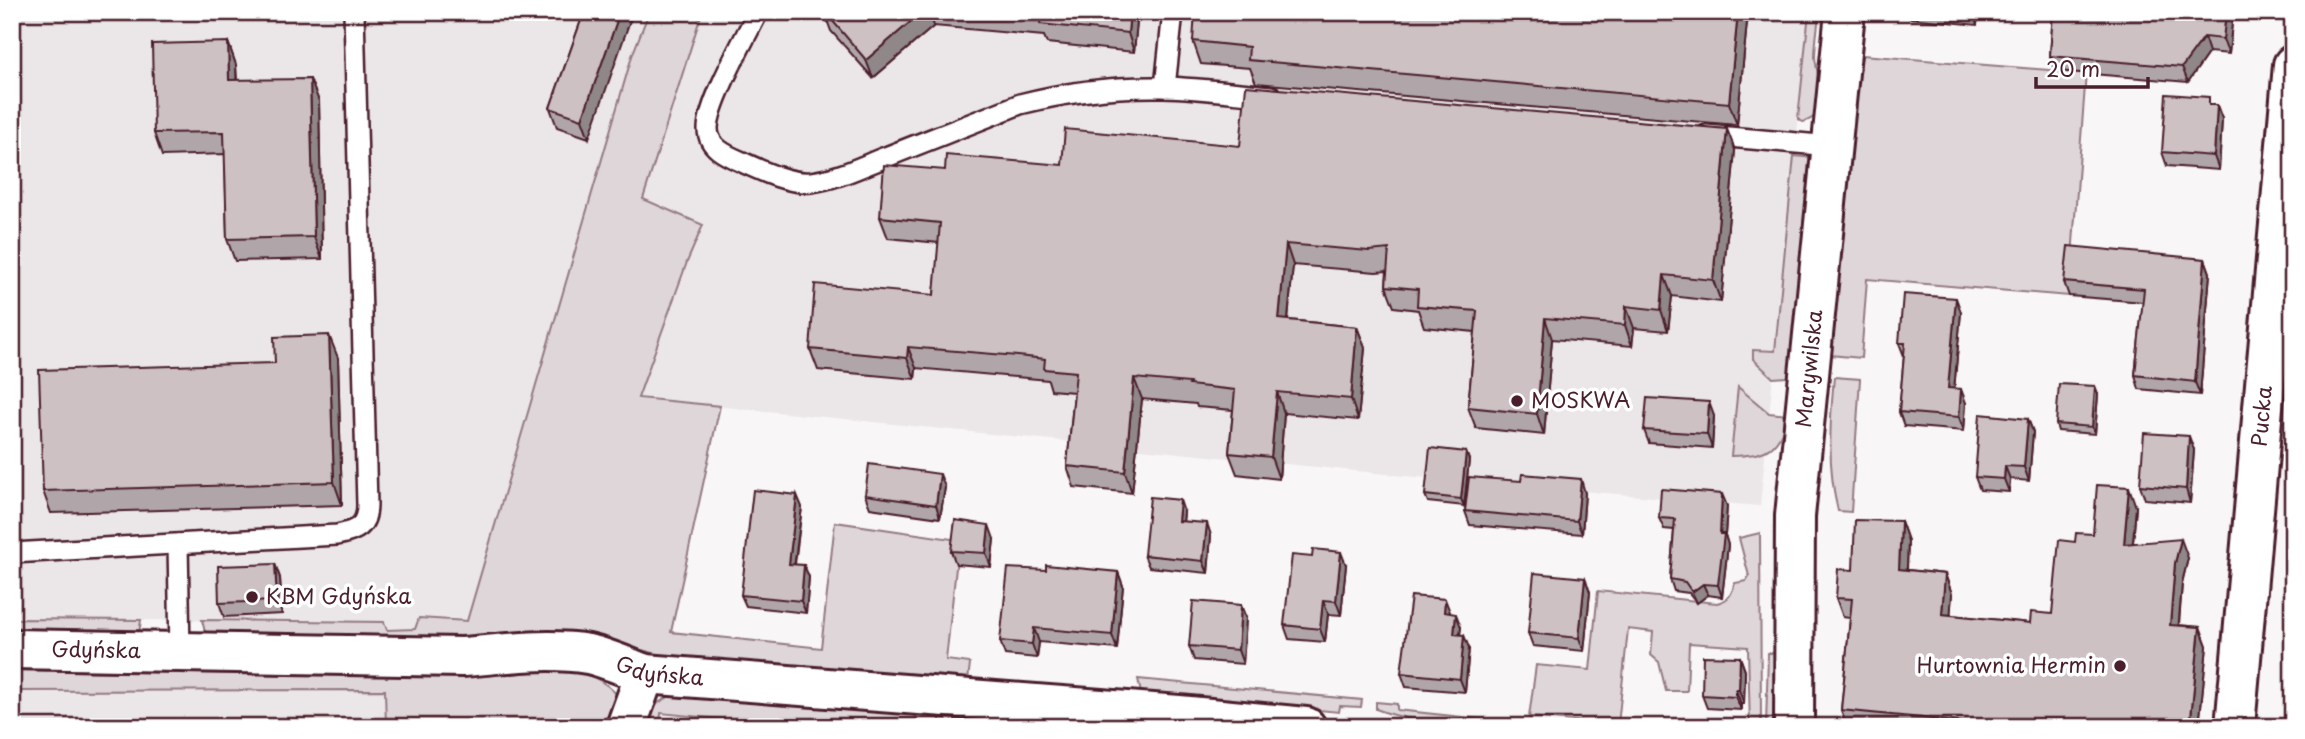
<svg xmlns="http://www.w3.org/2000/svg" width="2305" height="739" viewBox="0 0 2305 739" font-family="'Playpen Sans',sans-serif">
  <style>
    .built { fill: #ebe6e8 }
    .green { fill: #ded6d9; stroke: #947a82; stroke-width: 2 }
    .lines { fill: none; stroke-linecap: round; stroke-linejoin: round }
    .service-casing { stroke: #4a1f2b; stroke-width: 24 }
    .minor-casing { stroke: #4a1f2b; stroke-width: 44 }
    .service { stroke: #fff; stroke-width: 19 }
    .minor { stroke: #fff; stroke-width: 38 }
    .wall { fill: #b0a6a9; stroke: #4a1f2b; stroke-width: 2 }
    .shaded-wall { fill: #908789; stroke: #4a1f2b; stroke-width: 2 }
    .building { fill: #cdc1c4; stroke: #4a1f2b; stroke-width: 2 }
    .poi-dot { fill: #4a1f2b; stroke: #fff; stroke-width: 2.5 }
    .labels { text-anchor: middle; stroke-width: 7; stroke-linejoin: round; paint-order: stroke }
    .street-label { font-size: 21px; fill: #4a1f2b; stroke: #fff }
    .poi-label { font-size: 21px; fill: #4a1f2b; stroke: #fff; text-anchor: start }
  </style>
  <rect width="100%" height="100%" fill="#f8f6f7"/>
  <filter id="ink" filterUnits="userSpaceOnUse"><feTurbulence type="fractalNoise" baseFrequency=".0143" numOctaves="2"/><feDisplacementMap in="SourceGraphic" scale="14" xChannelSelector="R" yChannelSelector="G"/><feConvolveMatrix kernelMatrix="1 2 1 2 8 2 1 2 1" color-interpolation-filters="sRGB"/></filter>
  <g filter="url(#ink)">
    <g class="built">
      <polygon points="12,12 649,12 632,56 467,622 419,618 415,629 387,630 383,622 12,619"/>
      <polygon points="702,12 1809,12 1760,506 1416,477 637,398 687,262 703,225 643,199"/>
      <polygon points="385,690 386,727 12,727 12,691"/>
    </g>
    <g class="green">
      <polygon points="649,12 702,12 643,199 703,225 687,262 638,398 720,406 671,632 821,648 835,522 959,540 946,660 970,663 968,681 688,659 657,654 604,640 206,636 202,620 384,622 387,630 415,629 419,618 467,621 632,56"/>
      <path d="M1809,12H1819C1818,27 1815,43 1815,57C1817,77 1832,116 1803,122L1798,119Z"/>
      <polygon points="1862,55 2086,73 2069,296 1867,279 1861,358 1830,355 1850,127"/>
      <polygon points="1794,156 1815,158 1793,373 1787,377 1773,378 1753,359 1753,350 1775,351"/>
      <path d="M1834,377L1860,379L1851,512L1838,511C1827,467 1830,421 1834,377Z"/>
      <path d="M1738,387L1769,413L1789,415C1776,451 1768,455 1731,456Z"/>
      <path d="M1760,533L1761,727H1750L1748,647L1689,643L1687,691H1666L1659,662L1651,655L1653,632L1628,629L1618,725L1529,717L1536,665L1590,670L1598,591L1717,603C1729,600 1732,594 1735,583L1746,581L1749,576L1739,538Z"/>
      <polygon points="12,619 141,620 139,634 12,632"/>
      <polygon points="1768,653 1776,653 1776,727 1766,727"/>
      <path d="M551,668C580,670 604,676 622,701L614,727H386L385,690L12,691V670L396,676Z"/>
      <polygon points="1138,679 1362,700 1361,707 1340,706 1339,712 1141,693"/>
      <polygon points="681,690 916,710 915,727 803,727 661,713 660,727 642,727 658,703"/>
      <path d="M1376,702L1397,704V710L1508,722L1507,727C1469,727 1411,723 1376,709Z"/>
      <polygon points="941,711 1033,718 1032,727 939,727"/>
    </g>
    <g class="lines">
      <g class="service-casing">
        <g id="service">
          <path d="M758,12C745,38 708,103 708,129C708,147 726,155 740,161C760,170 788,184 811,182C837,179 862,166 886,157C931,139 976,122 1020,104C1066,92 1116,86 1164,87C1200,88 1236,93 1271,96"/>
          <polyline points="1165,87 1173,12"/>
          <polyline points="1706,135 1831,146"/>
          <polyline points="178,544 180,653"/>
          <path d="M12,553L337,535C357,531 367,526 367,505L354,12"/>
        </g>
      </g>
      <g class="minor-casing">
        <g id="minor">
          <path id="s1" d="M12,649L462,657C503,654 547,647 588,654C607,658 626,667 645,674L1179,715L1306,727"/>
          <polyline points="626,727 645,674"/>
          <path id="s2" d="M1794,727L1795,516L1845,12"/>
          <path id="s3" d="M2235,727L2293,65"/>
        </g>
      </g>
      <use href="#service" class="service"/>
      <use href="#minor" class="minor"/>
    </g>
    <g class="wall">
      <polygon points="12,12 16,157 12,157"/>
      <polygon points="584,12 589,138 557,127 550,108"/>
      <polygon points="824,12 1138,12 1134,52 1047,43 1044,36 934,26 873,78 831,31"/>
      <polygon points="1748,12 1737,125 1256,83 1250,68 1201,64 1193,41"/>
      <polygon points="1907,12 1978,12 1977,25 1909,18"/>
      <polygon points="2053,12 2233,12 2229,54 2209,52 2188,82 2056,71 2050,56"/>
      <polygon points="228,42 236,65 237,80 319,101 322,259 235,261 227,239 225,154 162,156 154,133"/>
      <polygon points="2222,119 2219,170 2167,166 2162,152"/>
      <polygon points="1240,146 1735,150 1721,302 1672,296 1668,331 1634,328 1632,346 1552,339 1544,435 1476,428 1468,407 1475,332 1424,327 1418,310 1394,307 1386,286 1387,271 1376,272 1293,265 1288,320 1357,327 1365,348 1358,420 1284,413 1279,479 1237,474 1229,453 1233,410 1197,407 1196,404 1142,399 1132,493 1074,487 1067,466 1074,392 1051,390 1048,380 916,368 915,379 818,370 810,349 934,295 939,243 888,238 880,217 945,170 1062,165"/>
      <polygon points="2205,259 2210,273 2200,395 2139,389 2135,375 2143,302 2069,296 2064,282"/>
      <polygon points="1961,312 1954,389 1966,403 1964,431 1904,426 1899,412 1904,356 1899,343"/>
      <polygon points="338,358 342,505 51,513 43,491 275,363"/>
      <polygon points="2095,386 2098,394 2095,434 2058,431 2056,424"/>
      <polygon points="1714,416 1712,448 1649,443 1644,430"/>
      <polygon points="2028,419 2033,432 2029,481 2010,479 2009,492 1980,490 1975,477"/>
      <polygon points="2194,450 2190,503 2145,499 2140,485"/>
      <polygon points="1466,452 1469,460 1464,506 1428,502 1425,495"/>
      <polygon points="945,487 940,518 870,508 865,495"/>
      <polygon points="1585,493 1582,534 1470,525 1465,511"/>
      <polygon points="1727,506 1725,535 1728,545 1722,597 1708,595 1697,603 1689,593 1674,591 1670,579 1674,530 1664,529 1659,518"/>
      <polygon points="802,507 795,564 809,577 806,613 746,606 741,595"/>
      <polygon points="2136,507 2133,543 2188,558 2182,583 2179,625 2200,627 2207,646 2199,727 1847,727 1841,710 1850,618 1843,617 1836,598 1853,570 1901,521 1908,541 1907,570 1945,574 1952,594 1950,615 2030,623 2052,614 2075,542 2093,534"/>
      <polygon points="1184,512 1183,522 1211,535 1208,573 1149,567 1144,555"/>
      <polygon points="994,539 991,567 956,564 951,551"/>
      <polygon points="275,564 280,578 282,614 224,617 219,603"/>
      <polygon points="1346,565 1341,615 1328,614 1325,642 1289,639 1284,625"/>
      <polygon points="1046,570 1118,572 1123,586 1117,649 1039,642 1037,658 1005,655 1000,641"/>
      <polygon points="1585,578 1590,592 1584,651 1533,646 1528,633"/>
      <polygon points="1450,613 1461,627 1460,634 1469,648 1465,692 1406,687 1401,673"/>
      <polygon points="1246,618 1243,664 1194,660 1189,646"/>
      <polygon points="1740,657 1745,671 1744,704 1741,704 1741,710 1707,708 1702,695"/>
    </g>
    <g class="shaded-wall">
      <polygon points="12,12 13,12 16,157 12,146"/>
      <polygon points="620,12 633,12 589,138 582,119"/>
      <polygon points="922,12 929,12 934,26 873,78 866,60"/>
      <polygon points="1130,12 1138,12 1134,52 1128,33"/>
      <polygon points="1738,12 1748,12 1737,125 1729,103"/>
      <polygon points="1973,12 1978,12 1977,25"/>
      <polygon points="2226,12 2233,12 2229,54 2223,39"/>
      <polygon points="2204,37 2209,52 2188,82 2182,67"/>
      <polygon points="228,42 236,65 237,103 229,80"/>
      <polygon points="310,79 319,101 322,259 314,237"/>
      <polygon points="2217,105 2222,119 2219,170 2214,156"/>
      <polygon points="1727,129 1735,150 1721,302 1713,280"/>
      <polygon points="1286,244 1293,265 1286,340 1279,319"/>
      <polygon points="2205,259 2210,273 2200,395 2195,382"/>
      <polygon points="1664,275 1672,296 1668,331 1661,310"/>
      <polygon points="1956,298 1961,312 1953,402 1948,388"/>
      <polygon points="1626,306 1634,328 1632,346 1625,325"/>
      <polygon points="1545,318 1552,339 1544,435 1537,414"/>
      <polygon points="1357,327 1365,348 1358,420 1351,399"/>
      <polygon points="329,335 338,358 342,505 334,482"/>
      <polygon points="908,347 916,368 915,379 907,358"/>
      <polygon points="1134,378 1142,399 1132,493 1125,472"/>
      <polygon points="2095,386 2098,394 2095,434 2092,427"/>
      <polygon points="1961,389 1966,403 1964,431 1959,417"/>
      <polygon points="1277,392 1284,413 1279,479 1271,457"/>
      <polygon points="1709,402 1714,416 1712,448 1707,434"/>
      <polygon points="2028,419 2033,432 2029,481 2024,467"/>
      <polygon points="2189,436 2194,450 2190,503 2186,489"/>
      <polygon points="1466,452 1469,460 1464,506 1461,499"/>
      <polygon points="2005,466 2010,479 2009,492 2004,479"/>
      <polygon points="940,474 945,487 940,518 936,505"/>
      <polygon points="1581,479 1585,493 1582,534 1577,521"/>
      <polygon points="2129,487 2136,507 2131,563 2124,544"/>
      <polygon points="1722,494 1727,506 1725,535 1728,545 1722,597 1718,585"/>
      <polygon points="797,495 802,507 793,575 789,564"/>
      <polygon points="1180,500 1184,512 1182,533 1178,521"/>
      <polygon points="1901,521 1908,541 1906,589 1899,569"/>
      <polygon points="1207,523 1211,535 1208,573 1203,561"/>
      <polygon points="989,525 994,539 991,567 986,553"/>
      <polygon points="2181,539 2188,558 2182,583 2177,644 2170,625 2175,563"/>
      <polygon points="1341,552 1346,565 1341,615 1336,601"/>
      <polygon points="275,564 280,578 282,614 277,601"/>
      <polygon points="804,565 809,577 806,613 801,601"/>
      <polygon points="1118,572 1123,586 1117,649 1112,635"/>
      <polygon points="1945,574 1952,594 1949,633 1942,614"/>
      <polygon points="1585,578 1590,592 1584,651 1579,638"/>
      <polygon points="1703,584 1708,595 1697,603 1692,592"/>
      <polygon points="1445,599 1450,612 1449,626 1444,612"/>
      <polygon points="1323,600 1328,614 1325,642 1320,629"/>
      <polygon points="1241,605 1246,618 1243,664 1238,650"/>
      <polygon points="1456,614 1461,627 1458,647 1454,634"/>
      <polygon points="2200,627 2207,646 2199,727 2190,727"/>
      <polygon points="1034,628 1039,642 1037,658 1032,644"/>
      <polygon points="1464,635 1469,648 1465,692 1460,679"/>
      <polygon points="1740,657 1745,671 1744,704 1739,690"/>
      <polygon points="1736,690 1741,704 1741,710 1736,697"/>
    </g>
    <g class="building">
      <polygon points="584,12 620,12 582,119 550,108"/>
      <polygon points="825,12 922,12 866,60"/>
      <polygon points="976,12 1130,12 1128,33 1040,24 1041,18"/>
      <polygon points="1195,12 1738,12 1729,103 1248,60 1249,47 1193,41"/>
      <polygon points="2053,12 2226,12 2223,39 2204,37 2182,67 2050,56"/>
      <polygon points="228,42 229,80 310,79 314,237 227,239 224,132 154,133 152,44"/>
      <polygon points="1246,86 1727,129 1713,280 1664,275 1661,310 1626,306 1625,325 1545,318 1537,414 1468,407 1477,311 1417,306 1418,289 1386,286 1389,249 1369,251 1286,244 1279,319 1357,327 1351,399 1277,392 1271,457 1229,453 1235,390 1189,385 1190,383 1134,378 1125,472 1067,466 1076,372 1044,369 1045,359 1018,356 908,347 907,358 810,349 815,284 934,295 940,223 880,217 884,165 945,170 946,155 1062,165 1065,129 1240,146"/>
      <polygon points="2166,94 2209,97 2209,105 2217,105 2214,156 2162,152"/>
      <polygon points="2068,246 2205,259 2195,382 2135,375 2144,289 2064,282"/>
      <polygon points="1903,294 1956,298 1948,388 1961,389 1959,417 1899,412 1905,343 1899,343"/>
      <polygon points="329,335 334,482 43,491 39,370 275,363 274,337"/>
      <polygon points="2059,384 2095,386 2092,427 2056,424"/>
      <polygon points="1647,398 1709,402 1707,434 1644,430"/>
      <polygon points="1980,414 2028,419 2024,467 2005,466 2004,479 1975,477"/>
      <polygon points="2144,433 2189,436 2186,489 2140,485"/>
      <polygon points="1430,448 1466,452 1461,499 1425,495"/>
      <polygon points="869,464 940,474 936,505 865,495"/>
      <polygon points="1522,474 1581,479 1577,521 1465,511 1469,477 1521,481"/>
      <polygon points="2097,485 2129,487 2124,544 2181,539 2175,563 2170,625 2200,627 2190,727 2013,727 1841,710 1852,599 1836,598 1838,569 1853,570 1855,520 1901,521 1899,569 1945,574 1942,614 2030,623 2031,612 2052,614 2059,540 2075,542 2076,533 2093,534"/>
      <polygon points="1661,489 1722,494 1720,534 1724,534 1718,585 1703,584 1692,592 1685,582 1670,579 1675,519 1659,518"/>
      <polygon points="753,490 797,495 789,564 804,565 801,601 741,595"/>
      <polygon points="1150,497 1180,500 1178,521 1207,523 1203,561 1144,555"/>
      <polygon points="955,520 989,525 986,553 951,551"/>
      <polygon points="1313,549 1341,552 1336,601 1323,600 1320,629 1284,625 1292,555 1312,557"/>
      <polygon points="275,564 277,601 219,603 218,566"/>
      <polygon points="1046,565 1118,572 1112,635 1034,628 1032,644 1000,641 1008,568 1046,570"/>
      <polygon points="1534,573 1585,578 1579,638 1528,633"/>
      <polygon points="1411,596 1445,599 1444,612 1456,614 1454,634 1464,635 1460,679 1401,673"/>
      <polygon points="1193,601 1241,605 1238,650 1189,646"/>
      <polygon points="1703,656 1740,657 1739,690 1736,690 1736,697 1702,695"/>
      <polygon points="2293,665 2293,727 2286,727"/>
      <polygon points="734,720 782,727 733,727"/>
    </g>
  </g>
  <g class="poi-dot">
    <circle cx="1517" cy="401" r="7"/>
    <circle cx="252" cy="597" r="7"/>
    <circle cx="2120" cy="666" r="7"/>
  </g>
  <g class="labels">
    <g class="street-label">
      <text dy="7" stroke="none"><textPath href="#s2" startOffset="359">Marywilska</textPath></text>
      <text dy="7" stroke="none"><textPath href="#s3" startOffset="312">Pucka</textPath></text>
      <text dy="7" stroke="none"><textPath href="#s1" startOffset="84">Gdyńska</textPath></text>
      <text dy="7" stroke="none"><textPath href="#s1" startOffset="651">Gdyńska</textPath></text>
    </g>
    <g class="poi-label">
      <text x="1531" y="408">MOSKWA</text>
      <text x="266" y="604">KBM Gdyńska</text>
      <text x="2106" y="673" text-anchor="end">Hurtownia Hermin</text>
    </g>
  </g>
  <rect width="2305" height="739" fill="none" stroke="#fff" stroke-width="42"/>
  <rect x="21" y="21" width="2263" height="697" fill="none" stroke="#4a1f2b" stroke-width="2.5" filter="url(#ink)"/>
  <path d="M2036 77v10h112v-10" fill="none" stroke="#4a1f2b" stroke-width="3.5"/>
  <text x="2046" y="77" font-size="21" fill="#4a1f2b" stroke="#ffffff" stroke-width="5" paint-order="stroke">20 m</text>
</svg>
